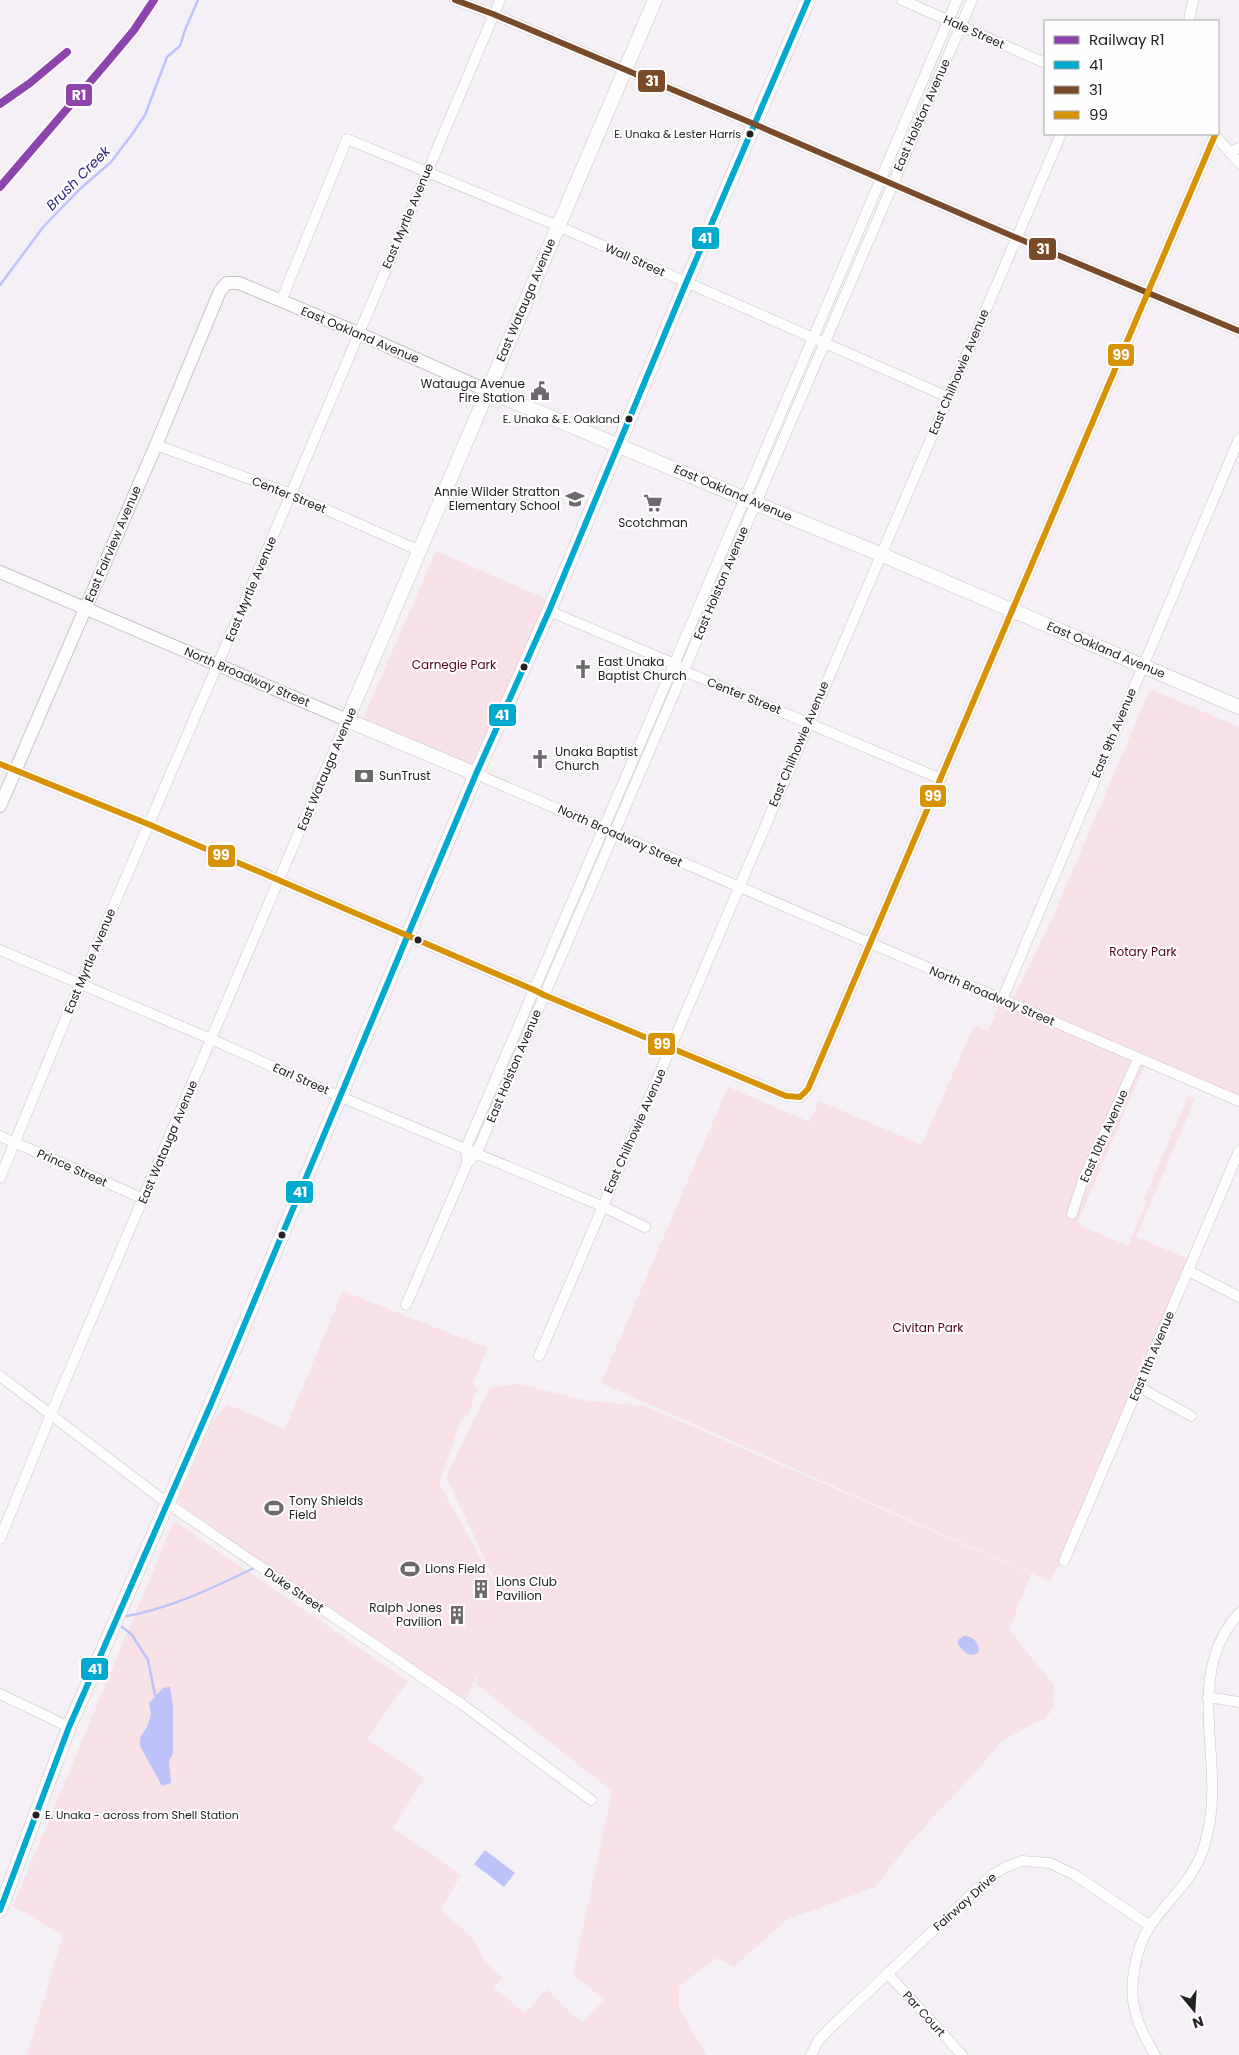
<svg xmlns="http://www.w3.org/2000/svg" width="1239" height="2055" viewBox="0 0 1239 2055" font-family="Poppins,sans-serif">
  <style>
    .green { fill: #f8e1e7 }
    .water { fill: #bdc2fb }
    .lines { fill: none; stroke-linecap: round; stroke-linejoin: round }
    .stream { stroke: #bdc2fb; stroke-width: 2.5 }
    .minor-casing { stroke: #c7c4c7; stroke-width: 11 }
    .tertiary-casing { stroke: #c7c4c7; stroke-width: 14 }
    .secondary-casing { stroke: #c7c4c7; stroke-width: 15 }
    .minor { stroke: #fefdfe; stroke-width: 10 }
    .tertiary { stroke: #fefdfe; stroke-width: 12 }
    .secondary { stroke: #fefdfe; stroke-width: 14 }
    .bus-1-casing { stroke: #fefefe; stroke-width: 10 }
    .bus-2-casing { stroke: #fefefe; stroke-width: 10 }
    .bus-3-casing { stroke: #fefefe; stroke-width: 10 }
    .bus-1 { stroke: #00a9ce; stroke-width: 6 }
    .bus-2 { stroke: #7a4b2a; stroke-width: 6 }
    .bus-3 { stroke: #d79206; stroke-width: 6 }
    .rail-1-casing { stroke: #fefefe; stroke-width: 11 }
    .rail-1 { stroke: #8e44ad; stroke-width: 8 }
    .bus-dot { fill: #242125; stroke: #fefefe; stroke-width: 2 }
    .labels { text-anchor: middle; stroke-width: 4; stroke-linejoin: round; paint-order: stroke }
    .bus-label { font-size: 11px; fill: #242125; stroke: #fefefe; text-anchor: end }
    .street-label { font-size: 12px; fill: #242125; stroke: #fefefe }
    .poi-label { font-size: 12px; fill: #242125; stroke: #fefefe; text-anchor: start }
    .park-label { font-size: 12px; fill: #520023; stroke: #fefefe }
    .water-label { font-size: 14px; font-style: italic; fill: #2e2881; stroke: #fefefe }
    .line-badge { stroke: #fefefe; stroke-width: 2 }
    .badge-label { font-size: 14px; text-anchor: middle; font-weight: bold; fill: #fff }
  </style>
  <rect width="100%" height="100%" fill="#f5f0f5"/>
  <g class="green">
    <polygon points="436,551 551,601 478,768 363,719"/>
    <polygon points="1150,689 1239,727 1239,1097 1012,1001 1052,919"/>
    <polygon points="1000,1003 1144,1066 1077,1224 1128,1246 1147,1201 1144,1199 1188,1096 1195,1099 1136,1237 1189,1259 1051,1582 601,1383 728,1087 810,1122 819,1101 922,1145 974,1025 988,1031"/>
    <polygon points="343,1291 487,1348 473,1386 478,1389 468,1415 461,1420 439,1484 470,1538 497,1589 498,1586 446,1477 490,1387 520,1384 588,1401 645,1406 1031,1574 1009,1630 1054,1685 1053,1708 1045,1720 1037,1722 1001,1741 976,1772 912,1840 875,1887 786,1920 734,1967 717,1958 679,1986 679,2007 706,2055 27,2055 63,1935 13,1906 174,1521 408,1681 367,1739 424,1778 393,1828 461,1875 441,1910 471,1936 486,1962 502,1978 493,1987 525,2013 547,1989 582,2023 604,1999 573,1975 612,1791 476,1684 479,1670 463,1705 177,1502 211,1424 227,1404 285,1429"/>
  </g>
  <g class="water">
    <path d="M964,1636C973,1636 978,1642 979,1650L977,1654C968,1657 963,1651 958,1644V1640Z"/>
    <polygon points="170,1687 173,1706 173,1753 169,1761 171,1783 162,1786 140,1746 140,1738 148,1725 151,1714 149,1703 163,1688"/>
    <polygon points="485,1850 515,1873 504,1887 474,1864"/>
  </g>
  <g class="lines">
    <g class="stream">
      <polyline points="0,285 44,226 81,188 111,162 133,133 145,115 167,57 180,46 185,30 198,0"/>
      <path d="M122,1617C169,1609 211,1589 254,1568"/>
      <polyline points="120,1625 132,1635 148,1660 155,1695"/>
    </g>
    <g class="minor-casing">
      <g id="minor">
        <polyline points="455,0 493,14 754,124 1017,238 1239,331"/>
        <polyline points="902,0 1045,63"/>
        <polyline points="1189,21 1193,0"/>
        <polyline points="1214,134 1239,163"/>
        <polyline points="1230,152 1239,148"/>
        <polyline points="281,301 347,139 558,226 948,397"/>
        <polyline points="156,445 291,494 420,551"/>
        <polyline points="549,611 675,664 684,671 941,779"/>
        <polyline points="0,764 148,824 534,990 544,995 786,1096 800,1097 808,1089 1215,135"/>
        <polyline points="476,774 1239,1101"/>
        <polyline points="0,950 211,1039 341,1097 602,1206 645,1227"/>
        <polyline points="1002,1000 1239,439"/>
        <polyline points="0,1136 144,1199"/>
        <path d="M467,1164L466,1148C631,766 795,383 957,0"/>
        <polyline points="0,1178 80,984 291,494 500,0"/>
        <polyline points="1072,1214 1083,1180 1138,1059"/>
        <polyline points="1189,1271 1239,1297"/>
        <polyline points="406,1305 467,1164 477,1152 972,0"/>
        <polyline points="539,1356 1061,134"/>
        <polyline points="0,1376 167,1503 463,1705 591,1800"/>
        <polyline points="1139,1387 1191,1416"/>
        <polyline points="0,1539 51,1414 347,720"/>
        <polyline points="1064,1561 1239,1151"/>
        <polyline points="0,1694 69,1727"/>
        <polyline points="1208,1697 1239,1702"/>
        <polyline points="887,1973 962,2055"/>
        <polyline points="811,2055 818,2041 829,2029 992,1875 1006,1867 1022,1861 1050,1863 1075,1875 1150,1926"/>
        <path d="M1155,2055C1139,2028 1128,2005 1134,1972C1136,1956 1141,1940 1150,1926C1166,1902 1190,1883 1201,1855C1205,1846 1207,1835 1209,1826C1223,1754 1184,1675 1239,1613"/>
      </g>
    </g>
    <g class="tertiary-casing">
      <g id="tertiary">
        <polyline points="0,572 347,720"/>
        <polyline points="0,806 156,445 220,291 227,283 239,283 358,333 488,391"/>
      </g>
    </g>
    <g class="secondary-casing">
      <g id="secondary">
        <polyline points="488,391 755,503 880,554 1239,707"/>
        <polyline points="476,774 347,720 655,0"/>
        <polyline points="0,1910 69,1727 211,1404 407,937 476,774 549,611 686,283 808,0"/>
      </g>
    </g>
    <use href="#minor" class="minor"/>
    <use href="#tertiary" class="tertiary"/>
    <use href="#secondary" class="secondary"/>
    <g class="bus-1-casing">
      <polyline id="bus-1" points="0,1910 69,1727 211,1404 407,937 476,774 549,611 686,283 808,0"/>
    </g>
    <g class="bus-2-casing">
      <polyline id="bus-2" points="455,0 493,14 754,124 1017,238 1239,331"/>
    </g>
    <g class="bus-3-casing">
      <polyline id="bus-3" points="0,764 148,824 534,990 544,995 786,1096 800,1097 808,1089 1215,135"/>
    </g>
    <use href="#bus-1" class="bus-1"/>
    <use href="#bus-2" class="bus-2"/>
    <use href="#bus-3" class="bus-3"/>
    <g class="rail-1-casing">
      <g id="rail-1">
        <polyline points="0,104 30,83 67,52"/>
        <polyline points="0,187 109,60 134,30 154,0"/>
      </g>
    </g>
    <use href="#rail-1" class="rail-1"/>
  </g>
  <defs>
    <g id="civic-bare" transform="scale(1.5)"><path d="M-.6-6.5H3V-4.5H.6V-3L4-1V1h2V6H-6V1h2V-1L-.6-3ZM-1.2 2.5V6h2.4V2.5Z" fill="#6d696e" stroke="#fefefe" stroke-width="2.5" paint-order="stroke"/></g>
    <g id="school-bare" transform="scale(1.5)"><path d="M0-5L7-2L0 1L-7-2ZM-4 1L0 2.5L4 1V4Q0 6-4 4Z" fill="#6d696e" stroke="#fefefe" stroke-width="2.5" paint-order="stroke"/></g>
    <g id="supermarket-bare" transform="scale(1.5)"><path d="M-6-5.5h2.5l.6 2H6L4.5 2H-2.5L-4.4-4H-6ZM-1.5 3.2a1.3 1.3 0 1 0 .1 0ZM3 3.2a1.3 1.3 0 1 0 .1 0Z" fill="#6d696e" stroke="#fefefe" stroke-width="2.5" paint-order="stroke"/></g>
    <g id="church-bare" transform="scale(1.5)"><path d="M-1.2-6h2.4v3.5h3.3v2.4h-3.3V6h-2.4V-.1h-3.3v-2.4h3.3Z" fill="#6d696e" stroke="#fefefe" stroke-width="2.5" paint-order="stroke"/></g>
    <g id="bank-bare" transform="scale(1.5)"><path d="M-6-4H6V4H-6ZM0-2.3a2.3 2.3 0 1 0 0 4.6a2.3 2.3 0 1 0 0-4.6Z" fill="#6d696e" stroke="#fefefe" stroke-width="2.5" paint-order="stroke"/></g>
    <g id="stadium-bare" transform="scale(1.5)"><path d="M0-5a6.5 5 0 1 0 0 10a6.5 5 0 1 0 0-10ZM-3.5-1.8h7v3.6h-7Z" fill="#6d696e" stroke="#fefefe" stroke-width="2.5" paint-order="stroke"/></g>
    <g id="building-bare" transform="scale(1.5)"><path d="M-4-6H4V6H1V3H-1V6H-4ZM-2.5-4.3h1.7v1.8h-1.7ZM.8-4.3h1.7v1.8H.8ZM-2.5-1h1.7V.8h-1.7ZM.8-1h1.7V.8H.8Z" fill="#6d696e" stroke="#fefefe" stroke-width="2.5" paint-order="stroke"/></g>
  </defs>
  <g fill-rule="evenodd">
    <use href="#civic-bare" x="540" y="391"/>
    <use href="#school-bare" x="575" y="499"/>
    <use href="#supermarket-bare" x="653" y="503"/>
    <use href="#church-bare" x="583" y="669"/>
    <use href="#church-bare" x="540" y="759"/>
    <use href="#bank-bare" x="364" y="776"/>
    <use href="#stadium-bare" x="274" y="1508"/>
    <use href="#stadium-bare" x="410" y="1569"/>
    <use href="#building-bare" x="481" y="1589"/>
    <use href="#building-bare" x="457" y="1615"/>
  </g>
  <g class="bus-dot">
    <circle cx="750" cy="134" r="4.5"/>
    <circle cx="629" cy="419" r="4.5"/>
    <circle cx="524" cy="667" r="4.5"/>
    <circle cx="418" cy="940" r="4.5"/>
    <circle cx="282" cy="1235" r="4.5"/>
    <circle cx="36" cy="1815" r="4.5"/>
  </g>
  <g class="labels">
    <g class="bus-label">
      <text x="741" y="138">E. Unaka &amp; Lester Harris</text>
      <text x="620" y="423">E. Unaka &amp; E. Oakland</text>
      <text x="45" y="1819" text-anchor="start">E. Unaka - across from Shell Station</text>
    </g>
    <g class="street-label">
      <text transform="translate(974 32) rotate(24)" y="4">Hale Street</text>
      <text transform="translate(922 115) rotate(-66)" y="4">East Holston Avenue</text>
      <text transform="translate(408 216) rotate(-67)" y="4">East Myrtle Avenue</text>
      <text transform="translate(635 260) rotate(24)" y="4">Wall Street</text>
      <text transform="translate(526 300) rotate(-67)" y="4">East Watauga Avenue</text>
      <text transform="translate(360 335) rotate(23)" y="4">East Oakland Avenue</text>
      <text transform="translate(959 372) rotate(-67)" y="4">East Chilhowie Avenue</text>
      <text transform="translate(733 493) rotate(23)" y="4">East Oakland Avenue</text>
      <text transform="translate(289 495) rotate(22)" y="4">Center Street</text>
      <text transform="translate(113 544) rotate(-67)" y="4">East Fairview Avenue</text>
      <text transform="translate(721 583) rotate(-67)" y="4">East Holston Avenue</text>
      <text transform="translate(251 589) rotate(-67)" y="4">East Myrtle Avenue</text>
      <text transform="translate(1106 650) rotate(23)" y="4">East Oakland Avenue</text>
      <text transform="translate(247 677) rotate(23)" y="4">North Broadway Street</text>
      <text transform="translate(744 696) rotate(22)" y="4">Center Street</text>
      <text transform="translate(1114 733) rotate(-67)" y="4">East 9th Avenue</text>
      <text transform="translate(799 744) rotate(-67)" y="4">East Chilhowie Avenue</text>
      <text transform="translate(327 769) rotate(-67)" y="4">East Watauga Avenue</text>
      <text transform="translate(620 836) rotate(24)" y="4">North Broadway Street</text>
      <text transform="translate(90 961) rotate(-67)" y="4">East Myrtle Avenue</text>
      <text transform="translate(992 996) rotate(23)" y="4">North Broadway Street</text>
      <text transform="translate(514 1066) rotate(-67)" y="4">East Holston Avenue</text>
      <text transform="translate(301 1079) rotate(24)" y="4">Earl Street</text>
      <text transform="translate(635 1131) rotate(-66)" y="4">East Chilhowie Avenue</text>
      <text transform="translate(1104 1136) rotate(-66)" y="4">East 10th Avenue</text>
      <text transform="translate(168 1142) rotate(-67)" y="4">East Watauga Avenue</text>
      <text transform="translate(72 1168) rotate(24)" y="4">Prince Street</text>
      <text transform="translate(1152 1356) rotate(-67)" y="4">East 11th Avenue</text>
      <text transform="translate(294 1590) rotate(34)" y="4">Duke Street</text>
      <text transform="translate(965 1902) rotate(-42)" y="4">Fairway Drive</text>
      <text transform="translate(924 2014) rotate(48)" y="4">Par Court</text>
    </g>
    <g class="poi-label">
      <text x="525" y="388" text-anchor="end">Watauga Avenue<tspan x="525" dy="14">Fire Station</tspan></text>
      <text x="560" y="496" text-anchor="end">Annie Wilder Stratton<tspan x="560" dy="14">Elementary School</tspan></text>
      <text x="653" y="527" text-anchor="middle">Scotchman</text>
      <text x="598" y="666">East Unaka<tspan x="598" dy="14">Baptist Church</tspan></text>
      <text x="555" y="756">Unaka Baptist<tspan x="555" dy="14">Church</tspan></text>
      <text x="379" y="780">SunTrust</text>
      <text x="289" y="1505">Tony Shields<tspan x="289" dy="14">Field</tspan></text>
      <text x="425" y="1573">Lions Field</text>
      <text x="496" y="1586">Lions Club<tspan x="496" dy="14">Pavilion</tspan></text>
      <text x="442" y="1612" text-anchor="end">Ralph Jones<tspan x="442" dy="14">Pavilion</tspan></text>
    </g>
    <g class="park-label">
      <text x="454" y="669">Carnegie Park</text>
      <text x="1143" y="956">Rotary Park</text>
      <text x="928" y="1332">Civitan Park</text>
    </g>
    <g class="water-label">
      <text transform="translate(78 178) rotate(-45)" y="5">Brush Creek</text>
    </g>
  </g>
  <g class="line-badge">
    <rect x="637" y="69" width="29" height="24" rx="5" fill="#7a4b2a"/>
    <rect x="65" y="83" width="28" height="24" rx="5" fill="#8e44ad"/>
    <rect x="691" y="226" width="29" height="24" rx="5" fill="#00a9ce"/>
    <rect x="1028" y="237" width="29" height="24" rx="5" fill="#7a4b2a"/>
    <rect x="1107" y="343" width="28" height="24" rx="5" fill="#d79206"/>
    <rect x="488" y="703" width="29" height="24" rx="5" fill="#00a9ce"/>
    <rect x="919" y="784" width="28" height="24" rx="5" fill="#d79206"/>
    <rect x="207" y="844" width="29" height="24" rx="5" fill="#d79206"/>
    <rect x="647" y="1032" width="29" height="24" rx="5" fill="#d79206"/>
    <rect x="285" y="1180" width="29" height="24" rx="5" fill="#00a9ce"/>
    <rect x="80" y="1657" width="29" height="24" rx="5" fill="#00a9ce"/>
  </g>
  <g class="badge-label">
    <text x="652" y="86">31</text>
    <text x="79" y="100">R1</text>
    <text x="705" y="243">41</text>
    <text x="1043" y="254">31</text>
    <text x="1121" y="360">99</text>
    <text x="502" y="720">41</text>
    <text x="933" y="801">99</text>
    <text x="221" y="860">99</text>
    <text x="662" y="1049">99</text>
    <text x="300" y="1197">41</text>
    <text x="95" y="1674">41</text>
  </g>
  <rect x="1044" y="20" width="175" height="115" fill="#fefefe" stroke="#a7a6a7"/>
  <rect x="1054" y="36" width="25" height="8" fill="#8e44ad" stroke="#a7a6a7"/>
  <text x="1089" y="45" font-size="15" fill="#242125">Railway R1</text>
  <rect x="1054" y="61" width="25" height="8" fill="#00a9ce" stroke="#a7a6a7"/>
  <text x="1089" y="70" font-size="15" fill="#242125">41</text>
  <rect x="1054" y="86" width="25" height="8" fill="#7a4b2a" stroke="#a7a6a7"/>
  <text x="1089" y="95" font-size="15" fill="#242125">31</text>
  <rect x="1054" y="111" width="25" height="8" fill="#d79206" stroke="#a7a6a7"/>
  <text x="1089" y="120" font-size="15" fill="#242125">99</text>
  <g transform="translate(1194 2010) rotate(162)" stroke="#fefefe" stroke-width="4" paint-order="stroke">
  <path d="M0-4L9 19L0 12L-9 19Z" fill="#242125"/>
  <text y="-8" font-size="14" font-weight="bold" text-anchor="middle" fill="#242125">N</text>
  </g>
</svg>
